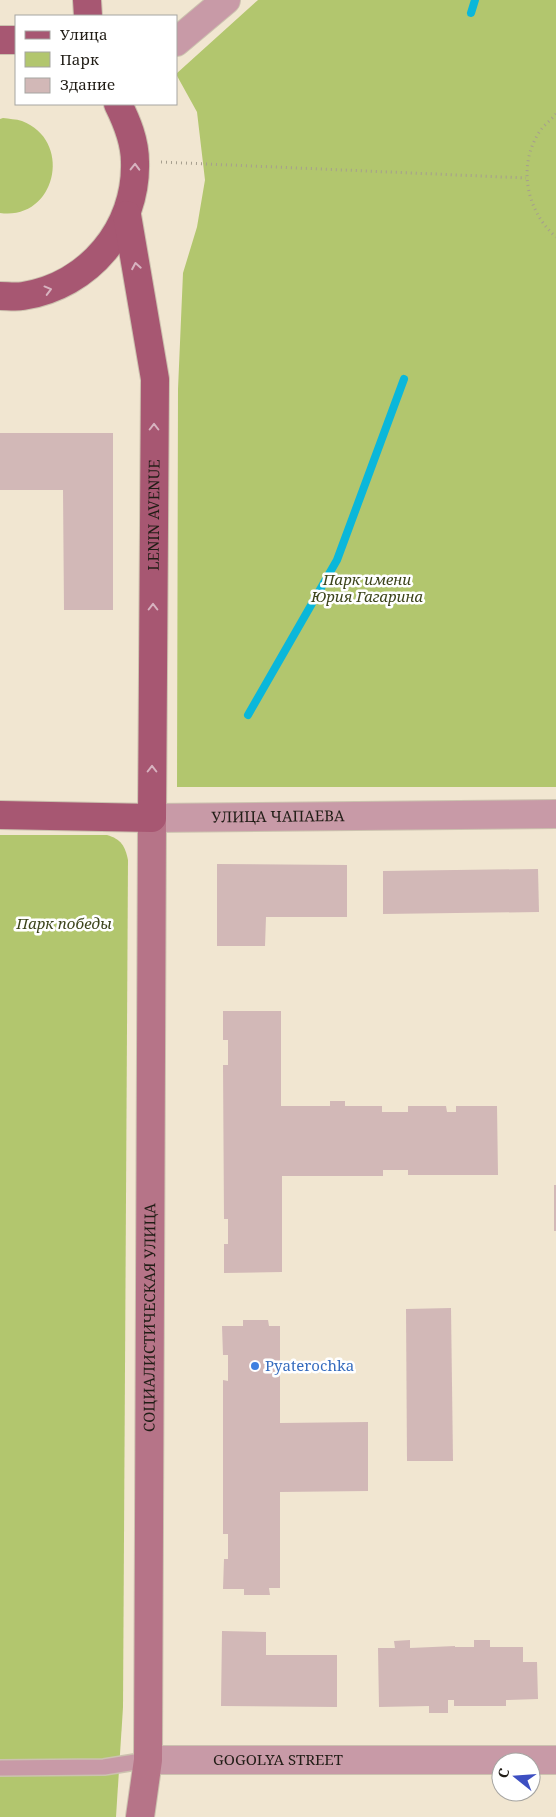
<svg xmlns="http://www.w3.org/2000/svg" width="556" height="1817" viewBox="0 0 556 1817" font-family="'Noto Serif',serif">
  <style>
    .green { fill: #b2c66e }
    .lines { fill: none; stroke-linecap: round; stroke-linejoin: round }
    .stream { stroke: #0ab7da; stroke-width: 8 }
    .building { fill: #d2b8b7 }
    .service-casing { stroke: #ccc2af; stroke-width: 18 }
    .minor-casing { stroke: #ccc2af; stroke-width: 30 }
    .tertiary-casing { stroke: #ccc2af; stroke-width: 30 }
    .secondary-casing { stroke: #ccc2af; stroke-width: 30 }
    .primary-casing { stroke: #ccc2af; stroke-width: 30 }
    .path { stroke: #a69e8e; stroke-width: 3; stroke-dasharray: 1 4; stroke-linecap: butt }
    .service { stroke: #c89aa7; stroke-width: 15 }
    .minor { stroke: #c89aa7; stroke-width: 28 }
    .tertiary { stroke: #c89aa7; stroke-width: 28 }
    .secondary { stroke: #b67488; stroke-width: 28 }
    .primary { stroke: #a75772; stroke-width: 28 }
    .oneway { stroke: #d7b3c0 }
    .shop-dot { fill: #3f7fe0; stroke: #fff; stroke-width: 2 }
    .labels { text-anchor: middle; stroke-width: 5; stroke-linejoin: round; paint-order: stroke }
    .street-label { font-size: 15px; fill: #211d16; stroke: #fff }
    .park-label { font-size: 15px; font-style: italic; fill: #3c441b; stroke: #fff }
    .shop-label { font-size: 15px; fill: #366cbe; stroke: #fff; text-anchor: start }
  </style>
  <rect width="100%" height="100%" fill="#f1e6d1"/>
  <g class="green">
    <polygon points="258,0 556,0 556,787 177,787 178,389 183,273 197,227 205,180 197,112 176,74"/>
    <path d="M3,118C9,119 16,119 22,121C74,141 56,221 0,213V119Z"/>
    <path d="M0,835H107C121,839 125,846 128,860L123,1707L116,1817H0Z"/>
  </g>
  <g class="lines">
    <g class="stream">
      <polyline points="471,13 475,0"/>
      <polyline points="248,715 337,560 404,379"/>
    </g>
  </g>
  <g class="building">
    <polygon points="0,433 113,433 113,610 64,610 63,490 0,490"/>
    <polygon points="217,864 347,865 347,917 266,917 265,946 217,946"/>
    <polygon points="538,869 539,912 383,914 383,871"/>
    <polygon points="223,1011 281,1011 281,1106 330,1106 330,1101 345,1101 345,1106 382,1106 382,1112 408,1112 408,1106 446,1106 447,1112 456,1112 456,1106 497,1106 498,1175 408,1175 408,1170 383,1170 383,1176 282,1176 282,1272 224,1273 224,1244 228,1244 228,1219 224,1219 223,1065 228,1065 228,1040 223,1040"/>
    <rect x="554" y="1185" width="2" height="46"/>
    <polygon points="451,1308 453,1461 407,1461 406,1309"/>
    <polygon points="243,1320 268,1320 269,1326 280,1326 280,1423 368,1422 368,1491 280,1492 280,1588 269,1588 270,1595 244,1595 244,1589 223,1589 224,1559 228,1559 228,1534 223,1534 223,1380 228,1381 228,1355 223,1355 222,1326 243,1326"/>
    <polygon points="222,1631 266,1632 266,1655 337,1655 337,1707 221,1706"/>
    <polygon points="410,1640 410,1648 455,1646 455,1647 474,1647 474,1640 490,1640 490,1647 523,1647 523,1662 537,1662 538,1699 506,1700 506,1706 454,1706 454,1700 448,1700 448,1713 429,1713 429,1706 379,1707 378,1648 395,1648 394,1641"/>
  </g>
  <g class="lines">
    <g class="service-casing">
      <polyline id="service" points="0,1768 104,1767 148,1760"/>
    </g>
    <g class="minor-casing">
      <g id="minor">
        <path id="s1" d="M148,1760H556"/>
      </g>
    </g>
    <g class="tertiary-casing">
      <g id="tertiary">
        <polyline points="176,42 226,0"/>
        <path id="s2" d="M152,818L556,814"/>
      </g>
    </g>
    <g class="secondary-casing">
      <g id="secondary">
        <path id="s3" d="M140,1817L148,1760L152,818"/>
      </g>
    </g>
    <g class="primary-casing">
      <g id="primary">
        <polyline points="87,0 88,16"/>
        <polyline points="0,40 16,40"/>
        <path d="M0,296C7,296 16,297 23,296C89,286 137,228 135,162C135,141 127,122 118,104"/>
        <path id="s4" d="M0,815L152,818L155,379L127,215"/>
      </g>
    </g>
    <g class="path">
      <path d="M556,114C551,120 544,125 540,131C517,165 526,211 556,237"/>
      <polyline points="161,162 526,178"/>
    </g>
    <use href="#service" class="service"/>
    <use href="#minor" class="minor"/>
    <use href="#tertiary" class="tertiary"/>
    <use href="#secondary" class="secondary"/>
    <use href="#primary" class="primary"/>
  </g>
  <defs><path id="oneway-chevron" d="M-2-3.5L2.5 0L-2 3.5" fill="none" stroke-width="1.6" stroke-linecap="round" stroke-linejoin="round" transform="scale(1.25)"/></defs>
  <g class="oneway">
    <use href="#oneway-chevron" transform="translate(135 167) rotate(-89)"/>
    <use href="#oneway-chevron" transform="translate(136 266) rotate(-100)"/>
    <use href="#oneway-chevron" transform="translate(48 290) rotate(-15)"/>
    <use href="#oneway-chevron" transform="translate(154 427) rotate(-90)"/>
    <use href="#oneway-chevron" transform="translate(153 607) rotate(-90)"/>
    <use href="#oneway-chevron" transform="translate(152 769) rotate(-90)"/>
  </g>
  <circle class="shop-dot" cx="255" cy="1366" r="5"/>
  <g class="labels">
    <g class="street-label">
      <text dy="5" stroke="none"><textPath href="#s4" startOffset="455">LENIN AVENUE</textPath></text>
      <text dy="5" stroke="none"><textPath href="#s2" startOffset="126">УЛИЦА ЧАПАЕВА</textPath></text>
      <text dy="5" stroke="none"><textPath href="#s3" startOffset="500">СОЦИАЛИСТИЧЕСКАЯ УЛИЦА</textPath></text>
      <text dy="5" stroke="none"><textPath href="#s1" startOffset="130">GOGOLYA STREET</textPath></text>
    </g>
    <g class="park-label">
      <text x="367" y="585">Парк имени<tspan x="367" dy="17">Юрия Гагарина</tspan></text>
      <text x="64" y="929">Парк победы</text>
    </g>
    <g class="shop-label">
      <text x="265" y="1371">Pyaterochka</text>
    </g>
  </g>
  <rect x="15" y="15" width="162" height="90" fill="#ffffff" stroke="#a6a5a2"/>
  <rect x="25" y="31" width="25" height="8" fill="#a75772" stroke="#a6a5a2"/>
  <text x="60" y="40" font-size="15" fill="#211d16">Улица</text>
  <rect x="25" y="52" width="25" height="15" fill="#b2c66e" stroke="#a6a5a2"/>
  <text x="60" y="65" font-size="15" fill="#211d16">Парк</text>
  <rect x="25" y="78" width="25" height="15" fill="#d2b8b7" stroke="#a6a5a2"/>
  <text x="60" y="90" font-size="15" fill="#211d16">Здание</text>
  <g transform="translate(516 1777) rotate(287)"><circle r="24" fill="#ffffff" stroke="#a6a5a2"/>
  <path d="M0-4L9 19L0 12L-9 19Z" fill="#3d4fc2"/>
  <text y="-8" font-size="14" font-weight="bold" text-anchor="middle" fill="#211d16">С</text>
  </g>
</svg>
